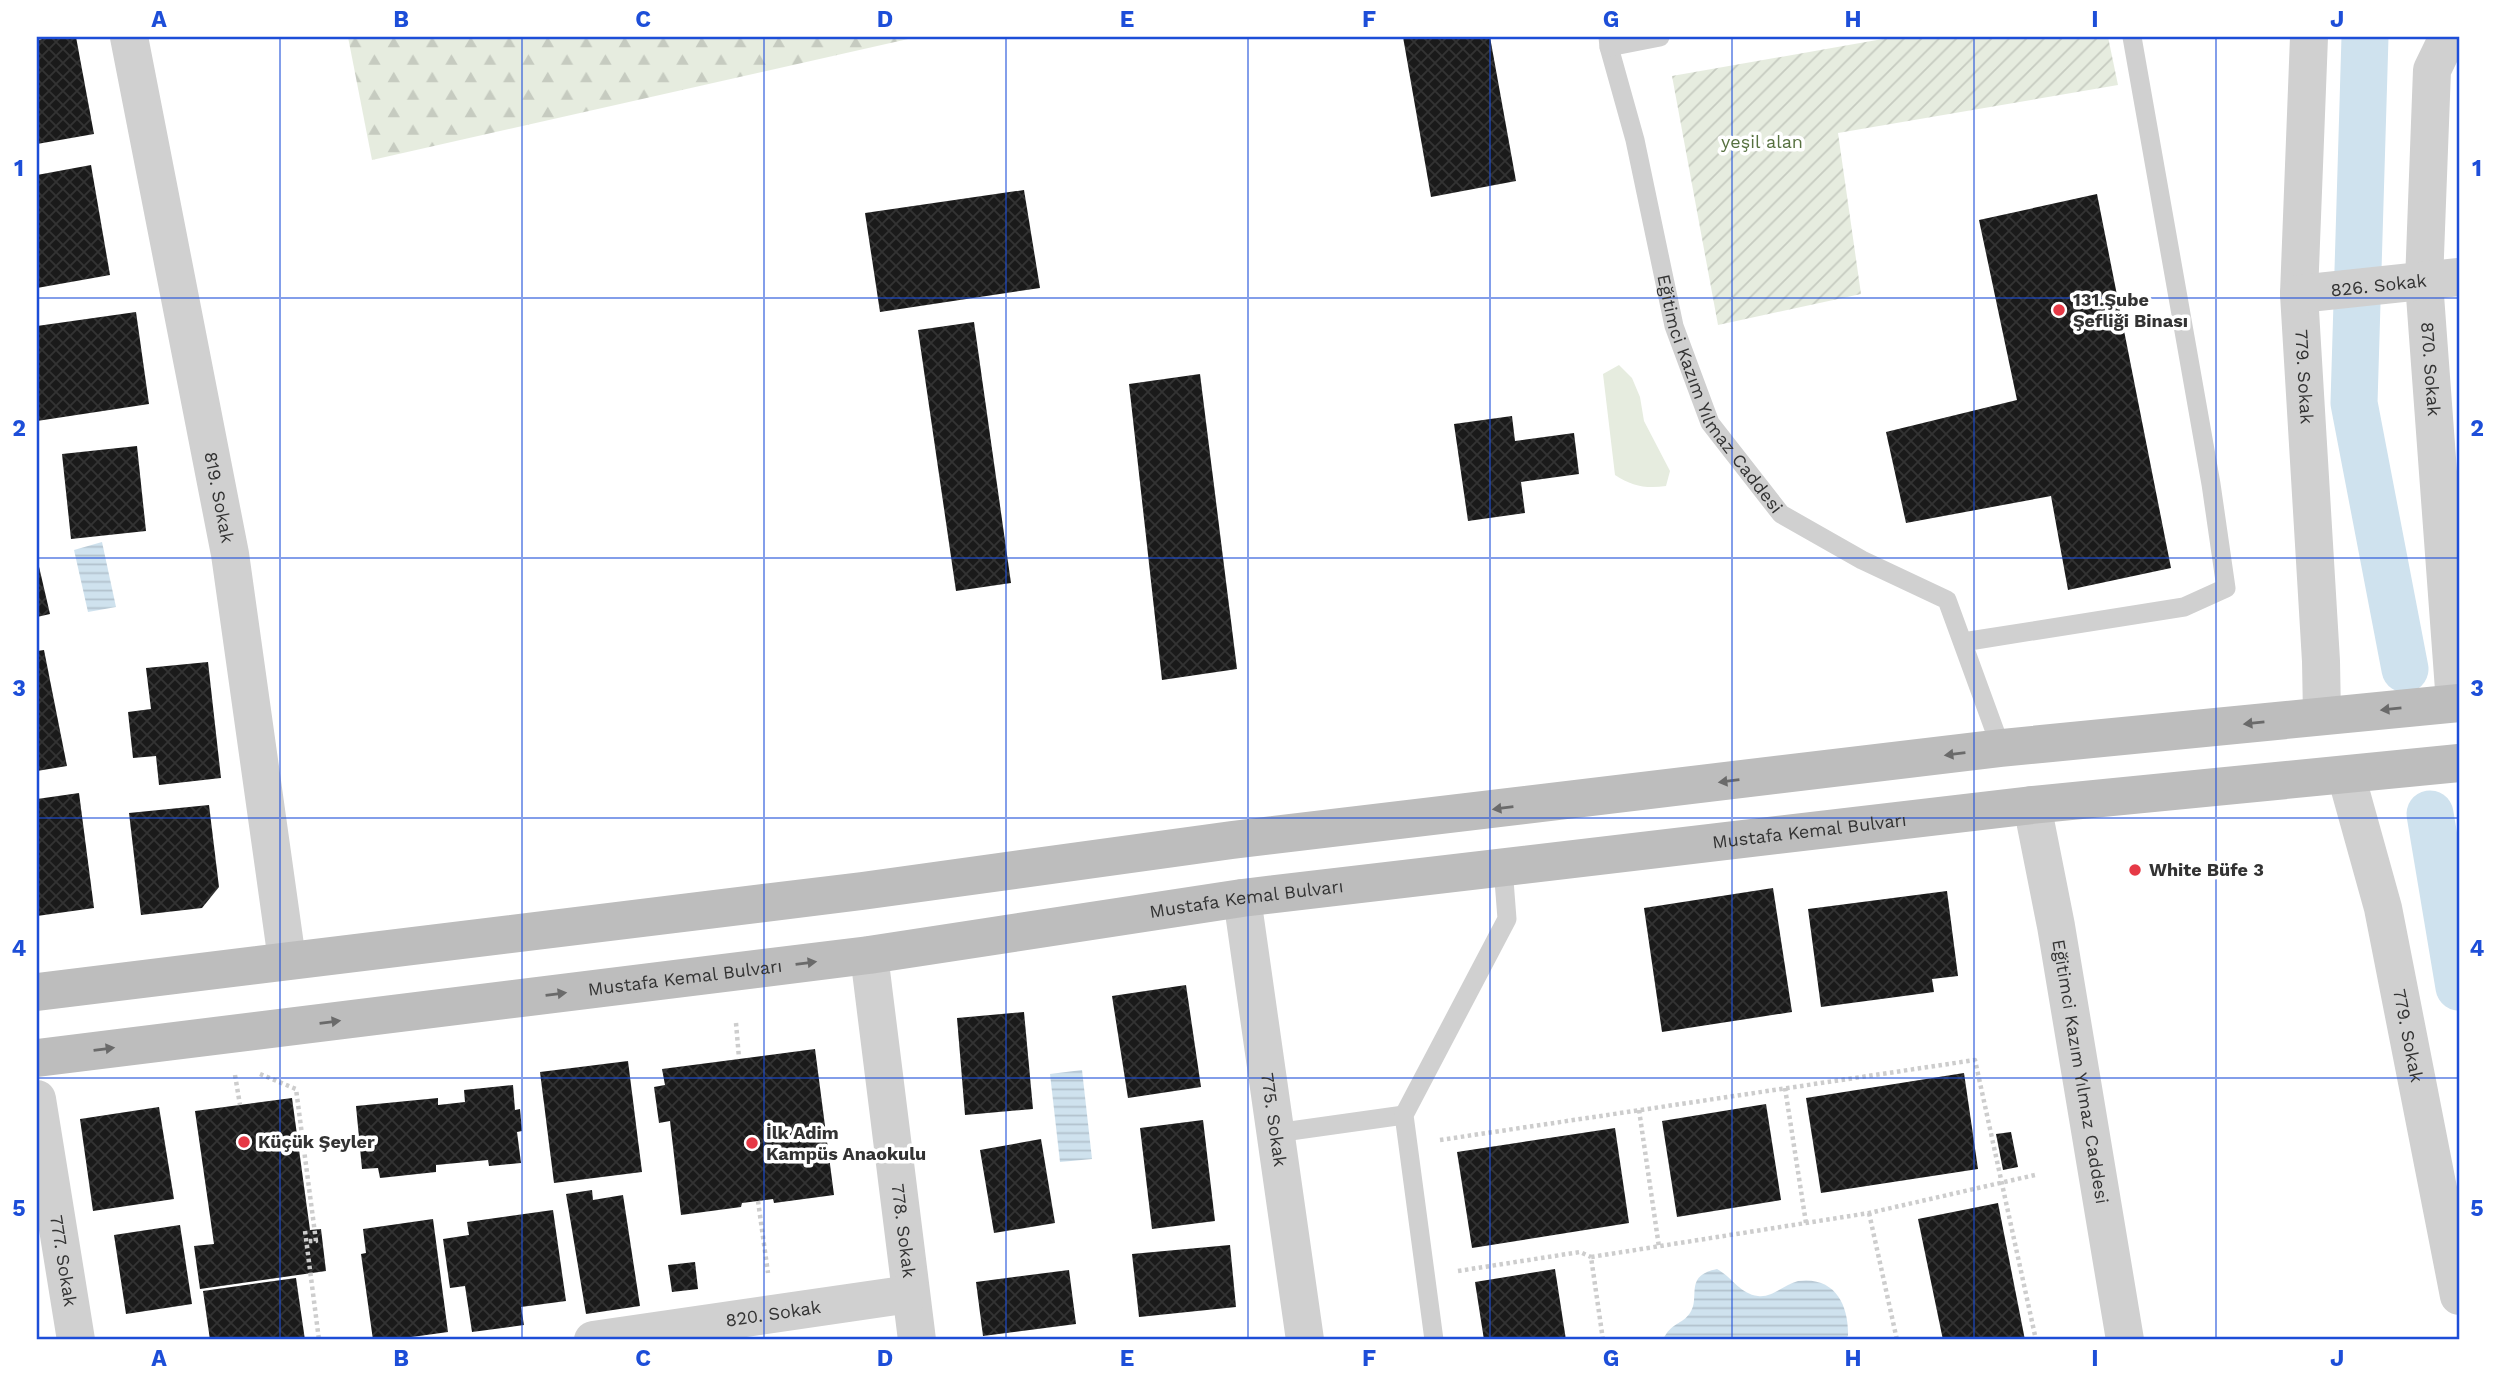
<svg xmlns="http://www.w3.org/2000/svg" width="2496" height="1377" viewBox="0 0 2496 1377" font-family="'Work Sans',sans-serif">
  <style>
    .green { fill: #e6ecdf }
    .forest { fill: url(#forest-firs) }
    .garden { fill: url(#garden-furrows) }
    .water { fill: url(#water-rules) }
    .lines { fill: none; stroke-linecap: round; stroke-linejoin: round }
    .canal { stroke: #cfe2ee; stroke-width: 47 }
    .building { fill: url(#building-cross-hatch) }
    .path { stroke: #cdcdcd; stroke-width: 4.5; stroke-dasharray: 3.5 3.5; stroke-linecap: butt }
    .service { stroke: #d0d0d0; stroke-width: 19 }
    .minor { stroke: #d0d0d0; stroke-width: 38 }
    .tertiary { stroke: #d0d0d0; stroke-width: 38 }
    .secondary { stroke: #bdbdbd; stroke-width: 38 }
    .oneway { fill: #6a6a6a }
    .grid { fill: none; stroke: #1d4ed8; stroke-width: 2; stroke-opacity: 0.55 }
    .poi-dot { fill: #e63946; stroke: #fff; stroke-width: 2.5 }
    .labels { text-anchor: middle; stroke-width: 7; stroke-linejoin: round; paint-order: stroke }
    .park-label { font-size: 18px; fill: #56703f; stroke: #fff }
    .street-label { font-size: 18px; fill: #333; stroke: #fff }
    .poi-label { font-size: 18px; font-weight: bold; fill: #333; stroke: #fff; text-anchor: start }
    .neatline { fill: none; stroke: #1d4ed8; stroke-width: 2.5 }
    .grid-label { font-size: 23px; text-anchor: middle; font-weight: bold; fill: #1d4ed8 }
  </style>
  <defs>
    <pattern id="forest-firs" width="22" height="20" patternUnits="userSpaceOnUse" patternTransform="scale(1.75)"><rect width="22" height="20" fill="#e6ecdf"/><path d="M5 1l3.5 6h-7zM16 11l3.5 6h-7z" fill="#c6cbc0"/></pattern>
    <pattern id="garden-furrows" width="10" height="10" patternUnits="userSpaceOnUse" patternTransform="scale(1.75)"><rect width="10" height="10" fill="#e6ecdf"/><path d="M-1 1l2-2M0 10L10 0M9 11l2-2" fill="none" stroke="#c6cbc0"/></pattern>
    <pattern id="water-rules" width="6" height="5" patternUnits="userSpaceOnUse" patternTransform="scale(1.75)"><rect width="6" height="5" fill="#cfe2ee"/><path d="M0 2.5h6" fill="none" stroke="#b2c2cd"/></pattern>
    <pattern id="building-cross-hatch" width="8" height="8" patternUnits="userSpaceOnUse" patternTransform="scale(1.75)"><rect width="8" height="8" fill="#1a1a1a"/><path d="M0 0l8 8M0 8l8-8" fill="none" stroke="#333"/></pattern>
  </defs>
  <rect width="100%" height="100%" fill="#fff"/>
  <path class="green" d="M1619,365L1632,378L1640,397L1644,421L1670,471L1666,486C1646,489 1632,486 1615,475L1603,374Z"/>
  <polygon class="forest" points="348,37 917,37 372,160"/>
  <polygon class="garden" points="1894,37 2108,37 2118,85 1838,133 1861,294 1718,325 1672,76"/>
  <g class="water">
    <polygon points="102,542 116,607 88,612 74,550"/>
    <polygon points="1082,1070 1092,1159 1060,1162 1050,1074"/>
    <path d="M1717,1269C1732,1277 1740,1294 1758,1296C1772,1298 1785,1284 1798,1281C1835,1276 1849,1305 1848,1336L1843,1340L1787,1338L1782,1340H1663C1671,1322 1682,1325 1690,1313C1701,1297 1683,1276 1717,1269Z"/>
  </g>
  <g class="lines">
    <g class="canal">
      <polyline points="2365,37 2354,403 2405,669"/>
      <polyline points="2430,814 2459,987"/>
    </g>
  </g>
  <g class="building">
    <polygon points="53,37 76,37 94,134 37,144 37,40"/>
    <polygon points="1403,37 1490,37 1516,181 1431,197"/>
    <polygon points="91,165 110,275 37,288 37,175"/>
    <polygon points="1024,190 1040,288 880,312 865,213"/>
    <polygon points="2097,194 2171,568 2068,590 2051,496 1906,523 1886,432 2017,400 1979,220"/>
    <polygon points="136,312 149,404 37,421 37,326"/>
    <polygon points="974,322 1011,583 956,591 918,330"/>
    <polygon points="1200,374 1237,669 1162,680 1129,384"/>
    <polygon points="1512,416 1515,441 1574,433 1579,474 1521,482 1525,513 1468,521 1454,424"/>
    <polygon points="137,446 146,531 71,539 62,454"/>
    <polygon points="37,558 50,614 37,617"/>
    <polygon points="44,650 67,766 37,771 37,651"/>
    <polygon points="208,662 221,778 159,785 156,756 133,758 128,712 151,709 146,668"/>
    <polygon points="79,793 94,908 37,916 37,799"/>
    <polygon points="209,805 219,887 202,908 141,915 129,813"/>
    <polygon points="1773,888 1792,1012 1662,1032 1644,908"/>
    <polygon points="1947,891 1958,976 1932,979 1934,992 1821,1007 1808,909"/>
    <polygon points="1186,985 1201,1087 1128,1098 1112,996"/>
    <polygon points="1024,1012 1033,1109 965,1115 957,1018"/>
    <polygon points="815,1049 834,1195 774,1203 773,1199 758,1201 742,1203 741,1207 681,1215 670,1121 659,1123 654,1087 665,1085 662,1069"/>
    <polygon points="628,1061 642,1172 554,1183 540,1072"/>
    <polygon points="1964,1073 1978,1169 1821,1193 1806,1098"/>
    <polygon points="513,1085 515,1110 520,1109 522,1131 517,1132 521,1163 489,1166 488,1160 436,1165 436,1172 380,1178 378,1168 362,1169 356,1106 438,1098 438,1105 465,1102 464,1090"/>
    <polygon points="292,1098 310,1230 321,1229 326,1271 200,1289 194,1246 214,1244 195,1111"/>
    <polygon points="1766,1104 1781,1200 1677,1217 1662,1121"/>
    <polygon points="159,1107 174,1199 93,1211 80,1119"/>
    <polygon points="1203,1120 1215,1221 1152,1229 1140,1128"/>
    <polygon points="1615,1128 1629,1223 1472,1248 1457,1152"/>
    <polygon points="2011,1132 2018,1167 2003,1170 1996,1134"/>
    <polygon points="1041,1139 1055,1223 994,1233 980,1150"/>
    <polygon points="592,1190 593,1200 623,1195 640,1306 586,1314 566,1194"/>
    <polygon points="1998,1203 2025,1340 1943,1340 1918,1219"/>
    <polygon points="553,1210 566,1301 521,1307 524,1325 472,1332 465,1286 450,1288 443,1239 469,1235 467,1222"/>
    <polygon points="433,1219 448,1332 390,1340 373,1340 361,1254 366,1253 363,1229"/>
    <polygon points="180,1225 192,1304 126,1314 114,1235"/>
    <polygon points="1230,1245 1236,1307 1139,1317 1132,1254"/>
    <polygon points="695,1262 698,1289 672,1292 668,1265"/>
    <polygon points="1555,1269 1566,1340 1484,1340 1475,1282"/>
    <polygon points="1069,1270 1076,1324 983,1336 976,1282"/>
    <polygon points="296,1278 305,1340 210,1340 203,1291"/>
  </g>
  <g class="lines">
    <g class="path">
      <polyline points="736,1023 739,1058"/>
      <polyline points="260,1074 296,1089 316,1241 307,1241"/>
      <polyline points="235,1075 240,1105"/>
      <polyline points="1785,1088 1806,1223"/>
      <polyline points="1639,1110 1659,1247"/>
      <polyline points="1440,1140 1975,1060 2036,1340"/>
      <polyline points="758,1201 768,1273"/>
      <polyline points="1869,1213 1897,1340"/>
      <polyline points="305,1231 319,1340"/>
      <polyline points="1458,1271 1580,1252 1591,1257"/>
      <polyline points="1603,1340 1591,1257 1869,1213 2035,1175"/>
    </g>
    <g class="service">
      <path id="s1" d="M1608,37L1609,47L1635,140L1674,326L1710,423L1781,514L1862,560L1947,600L2001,748"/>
      <polyline points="1609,47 1660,37"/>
      <polyline points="1963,642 2184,607 2226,588 2211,484 2132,37"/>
      <polyline points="1276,1133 1404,1115"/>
      <polyline points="1434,1340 1404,1115 1507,919 1503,867"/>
    </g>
    <g class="minor">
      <path id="s2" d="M129,37L230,554L287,960"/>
      <path id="s3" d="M2309,37L2299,294L2321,661L2322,716"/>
      <path id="s4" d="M2448,37L2432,70L2424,282L2455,703"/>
      <path id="s5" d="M2299,294L2459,277"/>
      <path id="s6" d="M2346,775L2383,908L2459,1296"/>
      <path id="s7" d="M1242,898L1305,1340"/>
      <path id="s8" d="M869,955L917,1340"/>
      <path id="s9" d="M37,1099L76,1340"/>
      <path id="s10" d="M593,1340L910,1294"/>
    </g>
    <path class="tertiary" id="s11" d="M2032,805L2056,926L2125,1340"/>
    <g class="secondary">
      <polyline points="37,992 862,891 1232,840 2001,748 2459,703"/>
      <path id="s12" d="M37,1058L869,955L1242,898L2032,805L2459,763"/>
    </g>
  </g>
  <defs><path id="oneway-solid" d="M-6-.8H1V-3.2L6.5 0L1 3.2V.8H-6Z" transform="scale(1.75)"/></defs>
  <g class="oneway">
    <use href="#oneway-solid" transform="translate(2391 709) rotate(174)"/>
    <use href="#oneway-solid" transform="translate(2254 723) rotate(174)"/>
    <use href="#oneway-solid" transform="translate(1955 754) rotate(173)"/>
    <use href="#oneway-solid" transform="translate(1729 781) rotate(173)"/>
    <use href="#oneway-solid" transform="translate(1503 808) rotate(173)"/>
    <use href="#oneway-solid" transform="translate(806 963) rotate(-7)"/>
    <use href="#oneway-solid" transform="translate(556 994) rotate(-7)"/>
    <use href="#oneway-solid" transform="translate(330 1022) rotate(-7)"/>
    <use href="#oneway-solid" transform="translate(104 1049) rotate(-7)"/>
  </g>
  <path class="grid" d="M280,37V1340M522,37V1340M764,37V1340M1006,37V1340M1248,37V1340M1490,37V1340M1732,37V1340M1974,37V1340M2216,37V1340M37,298H2459M37,558H2459M37,818H2459M37,1078H2459"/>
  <g class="poi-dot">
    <circle cx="2059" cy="310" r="7"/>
    <circle cx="2135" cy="870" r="7"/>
    <circle cx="244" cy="1142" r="7"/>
    <circle cx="752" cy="1143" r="7"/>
  </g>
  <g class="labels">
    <g class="park-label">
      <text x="1762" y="148">yeşil alan</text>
    </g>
    <g class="street-label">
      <text dy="6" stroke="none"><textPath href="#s5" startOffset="80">826. Sokak</textPath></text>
      <text dy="6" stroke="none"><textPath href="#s4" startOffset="336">870. Sokak</textPath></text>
      <text dy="6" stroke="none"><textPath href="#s3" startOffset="340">779. Sokak</textPath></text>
      <text dy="6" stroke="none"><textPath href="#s1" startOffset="378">Eğitimci Kazım Yılmaz Caddesi</textPath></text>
      <text dy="6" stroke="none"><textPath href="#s2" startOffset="469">819. Sokak</textPath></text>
      <text dy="6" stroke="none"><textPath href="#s12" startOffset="1787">Mustafa Kemal Bulvarı</textPath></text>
      <text dy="6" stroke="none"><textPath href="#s12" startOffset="1220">Mustafa Kemal Bulvarı</textPath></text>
      <text dy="6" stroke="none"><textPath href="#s12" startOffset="653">Mustafa Kemal Bulvarı</textPath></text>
      <text dy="6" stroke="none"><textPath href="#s6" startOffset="268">779. Sokak</textPath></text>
      <text dy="6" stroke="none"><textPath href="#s11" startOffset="271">Eğitimci Kazım Yılmaz Caddesi</textPath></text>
      <text dy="6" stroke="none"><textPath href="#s7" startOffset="224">775. Sokak</textPath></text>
      <text dy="6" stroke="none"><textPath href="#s8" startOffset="278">778. Sokak</textPath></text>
      <text dy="6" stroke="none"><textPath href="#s9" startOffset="164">777. Sokak</textPath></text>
      <text dy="6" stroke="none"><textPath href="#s10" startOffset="182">820. Sokak</textPath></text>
    </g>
    <g class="poi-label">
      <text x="2073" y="306">131.Şube<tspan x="2073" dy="21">Şefliği Binası</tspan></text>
      <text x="2149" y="876">White Büfe 3</text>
      <text x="766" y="1139">İlk Adim<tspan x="766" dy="21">Kampüs Anaokulu</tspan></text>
      <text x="258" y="1148">Küçük Şeyler</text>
    </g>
  </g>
  <rect width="2496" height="1377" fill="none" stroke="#ffffff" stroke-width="77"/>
  <rect x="38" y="38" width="2420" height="1300" class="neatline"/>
  <g class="grid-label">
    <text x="159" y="27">A</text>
    <text x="401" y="27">B</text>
    <text x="643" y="27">C</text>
    <text x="885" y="27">D</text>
    <text x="1127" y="27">E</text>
    <text x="1369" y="27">F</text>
    <text x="1611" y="27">G</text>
    <text x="1853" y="27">H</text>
    <text x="2095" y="27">I</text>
    <text x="2337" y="27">J</text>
    <text x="19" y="176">1</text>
    <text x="2477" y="176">1</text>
    <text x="19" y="436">2</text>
    <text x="2477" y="436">2</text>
    <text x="19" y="696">3</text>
    <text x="2477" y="696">3</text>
    <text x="19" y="956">4</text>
    <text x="2477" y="956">4</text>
    <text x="19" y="1216">5</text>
    <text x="2477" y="1216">5</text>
    <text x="159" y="1366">A</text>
    <text x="401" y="1366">B</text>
    <text x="643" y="1366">C</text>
    <text x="885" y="1366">D</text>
    <text x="1127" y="1366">E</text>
    <text x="1369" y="1366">F</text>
    <text x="1611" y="1366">G</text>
    <text x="1853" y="1366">H</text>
    <text x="2095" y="1366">I</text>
    <text x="2337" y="1366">J</text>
  </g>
</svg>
